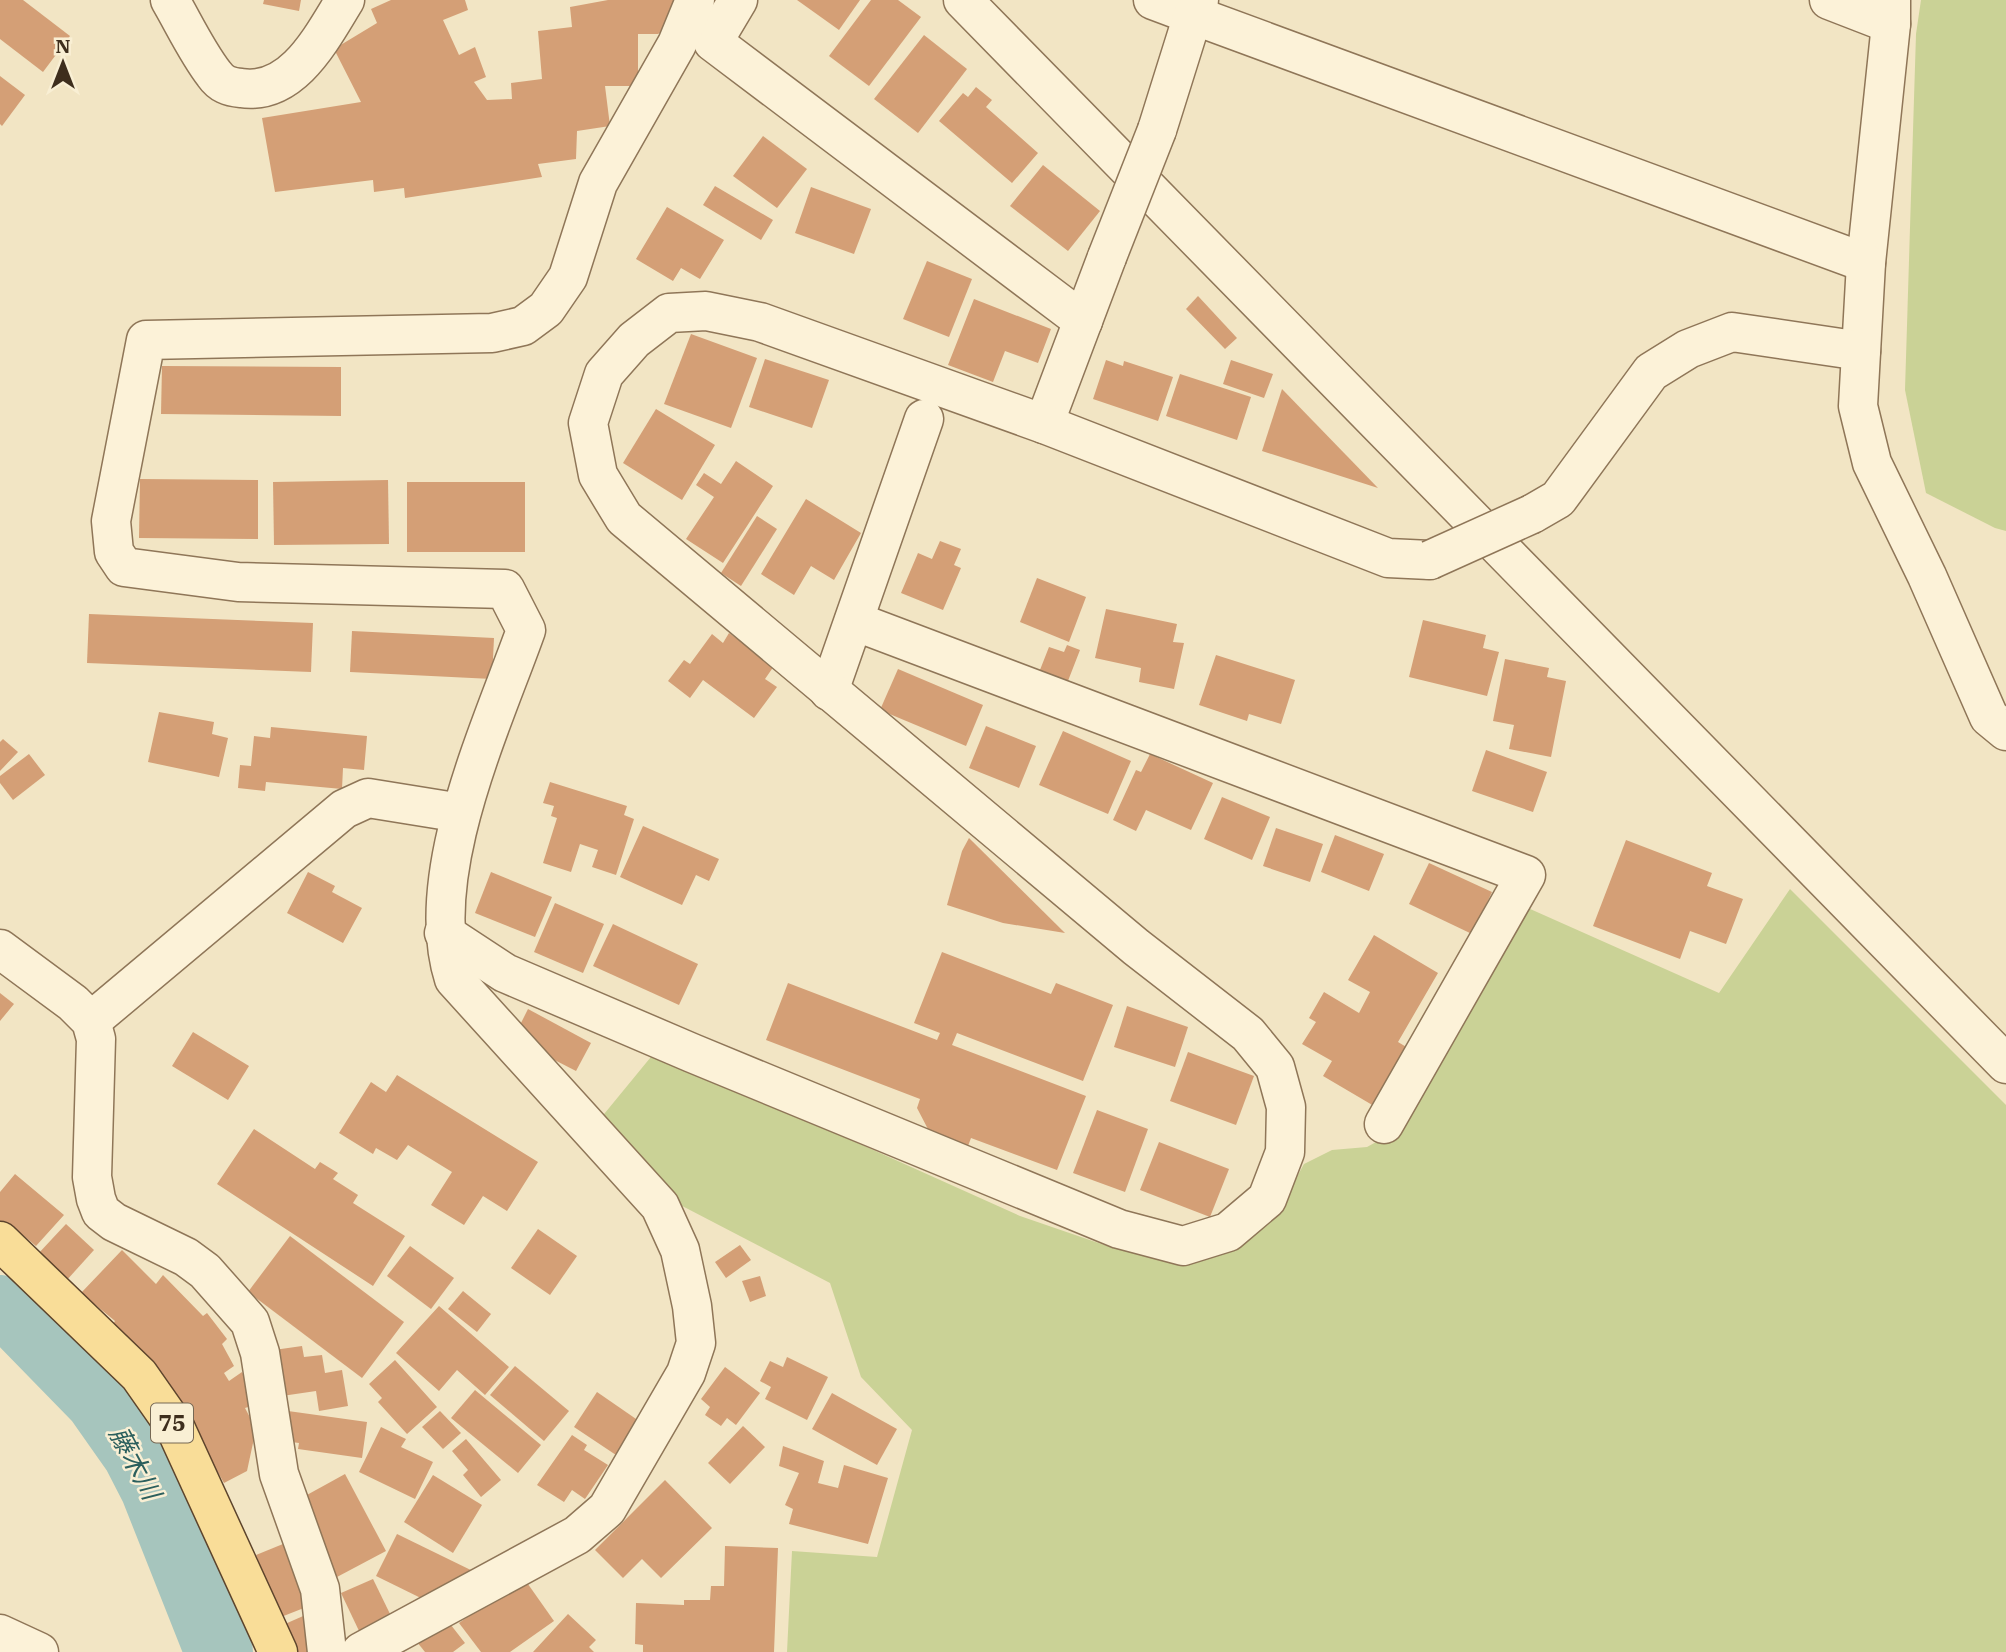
<svg xmlns="http://www.w3.org/2000/svg" width="2006" height="1652" viewBox="0 0 2006 1652" font-family="'IBM Plex Serif','Noto Sans JP',serif">
  <style>
    .green { fill: #cad296 }
    .lines { fill: none; stroke-linecap: round; stroke-linejoin: round }
    .river { stroke: #a6c5bd; stroke-width: 68 }
    .building { fill: #d49f76 }
    .minor-casing { stroke: #8f7658; stroke-width: 41 }
    .major-casing { stroke: #5d442c; stroke-width: 41 }
    .minor { stroke: #fcf2d8; stroke-width: 38 }
    .major { stroke: #f9dd98; stroke-width: 38 }
    .minor-bridge-casing { stroke: #8f7658; stroke-width: 41; stroke-linecap: butt }
    .minor-bridge { stroke: #fcf2d8; stroke-width: 38 }
    .labels { text-anchor: middle; stroke-width: 5; stroke-linejoin: round; paint-order: stroke }
    .shield { fill: #f9efd4; stroke: #766854; stroke-width: 2 }
    .shield-label { font-size: 23px; font-weight: bold; fill: #3e2e1d }
    .water-label { font-size: 26px; font-style: italic; fill: #2b5f5d; stroke: #f9efd4 }
  </style>
  <rect width="100%" height="100%" fill="#f2e5c4"/>
  <g class="green">
    <polygon points="1921,0 2006,0 2006,531 1995,528 1926,493 1905,390 1916,34"/>
    <polygon points="1790,889 2006,1105 2006,1652 787,1652 792,1551 877,1557 912,1430 861,1377 830,1283 663,1196 600,1119 655,1052 1020,1216 1113,1248 1185,1262 1278,1211 1304,1164 1332,1150 1367,1147 1398,1130 1521,905 1719,993"/>
  </g>
  <g class="lines">
    <polyline class="river" points="0,1309 19,1318 98,1399 136,1453 154,1488 219,1652"/>
  </g>
  <g class="building">
    <polygon points="0,0 23,0 70,36 43,72 0,39"/>
    <polygon points="264,0 301,0 299,11 263,4"/>
    <polygon points="391,0 465,0 468,10 443,20 459,55 475,47 486,77 474,82 487,100 512,99 511,83 542,79 538,31 572,27 570,7 608,0 678,0 672,25 658,34 638,34 638,86 605,86 610,126 577,131 576,159 538,164 542,177 405,198 404,188 374,192 373,180 275,192 262,118 361,102 334,49 377,23 371,9"/>
    <polygon points="797,0 860,0 839,30"/>
    <polygon points="871,0 898,0 921,17 869,86 829,56"/>
    <polygon points="924,35 967,69 918,133 874,99"/>
    <polygon points="0,76 25,95 2,126 0,124"/>
    <polygon points="976,87 992,100 986,107 1038,153 1012,183 939,121 963,93 968,97"/>
    <polygon points="763,136 807,169 777,208 733,176"/>
    <polygon points="1043,165 1100,211 1068,251 1010,206"/>
    <polygon points="715,186 773,220 761,240 703,205"/>
    <polygon points="811,187 871,209 854,254 795,233"/>
    <polygon points="667,207 724,240 700,279 681,268 673,281 636,259"/>
    <polygon points="927,261 972,279 949,337 903,319"/>
    <polygon points="1198,296 1237,338 1225,349 1186,309"/>
    <polygon points="974,299 1051,329 1038,363 1005,351 993,382 948,365"/>
    <polygon points="691,334 757,358 731,428 664,404"/>
    <polygon points="765,359 829,380 812,428 749,407"/>
    <polygon points="1106,360 1123,366 1124,361 1173,377 1158,421 1093,399"/>
    <polygon points="1231,360 1273,374 1264,398 1223,384"/>
    <polygon points="162,366 341,367 341,416 161,414"/>
    <polygon points="1180,374 1251,397 1237,440 1166,416"/>
    <polygon points="1282,389 1378,488 1262,451"/>
    <polygon points="656,409 715,445 682,500 623,463"/>
    <polygon points="736,461 773,486 723,563 686,539 714,497 696,485 704,473 721,484"/>
    <polygon points="140,479 258,480 258,539 139,538"/>
    <polygon points="388,480 389,544 274,545 273,482"/>
    <rect x="407" y="482" width="118" height="70"/>
    <polygon points="806,499 861,533 834,580 811,566 794,595 761,574"/>
    <polygon points="757,516 777,529 741,586 721,573"/>
    <polygon points="940,541 961,549 954,565 961,568 943,610 901,593 918,553 932,559"/>
    <polygon points="1037,578 1086,597 1069,642 1020,622"/>
    <polygon points="1106,609 1177,624 1173,642 1184,643 1174,689 1139,682 1141,668 1095,658"/>
    <polygon points="89,614 313,623 311,672 87,663"/>
    <polygon points="1423,620 1486,635 1483,648 1499,652 1487,696 1409,677"/>
    <polygon points="352,631 494,638 492,679 350,672"/>
    <polygon points="729,633 774,666 765,679 777,687 754,718 703,680 690,698 668,681 684,660 690,664 712,634 723,643"/>
    <polygon points="1067,645 1080,650 1066,686 1038,675 1049,647 1064,652"/>
    <polygon points="1216,655 1295,680 1281,724 1249,714 1247,721 1199,705"/>
    <polygon points="1505,659 1549,668 1547,677 1566,681 1551,757 1509,749 1514,725 1493,721"/>
    <polygon points="898,669 983,705 966,746 880,710"/>
    <polygon points="159,712 214,722 212,734 228,738 219,777 148,762"/>
    <polygon points="986,726 1036,746 1019,788 969,768"/>
    <polygon points="271,727 367,736 364,770 343,768 342,789 266,782 265,791 238,788 240,765 251,766 254,736 270,738"/>
    <polygon points="1063,731 1131,761 1108,814 1039,785"/>
    <polygon points="3,739 18,752 0,771 0,742"/>
    <polygon points="1486,750 1547,772 1533,812 1472,791"/>
    <polygon points="29,754 45,775 13,800 0,783 0,776"/>
    <polygon points="1150,754 1213,783 1191,830 1146,810 1136,831 1113,820 1136,770 1141,772"/>
    <polygon points="550,782 627,806 624,815 634,819 616,875 592,867 598,850 580,844 571,872 543,863 557,818 551,816 554,806 543,803"/>
    <polygon points="1222,797 1270,817 1252,860 1204,839"/>
    <polygon points="643,826 719,859 709,881 696,875 682,905 620,877"/>
    <polygon points="1276,828 1323,844 1310,882 1263,866"/>
    <polygon points="1335,835 1384,854 1369,891 1321,872"/>
    <polygon points="969,838 1065,933 1003,923 947,905 962,851"/>
    <polygon points="1626,840 1712,873 1707,886 1743,899 1726,944 1690,931 1680,959 1593,926"/>
    <polygon points="1429,863 1492,892 1472,934 1409,904"/>
    <polygon points="308,872 335,886 332,892 362,908 343,943 287,913"/>
    <polygon points="491,872 552,897 535,937 475,913"/>
    <polygon points="555,903 604,924 583,973 534,952"/>
    <polygon points="613,924 698,964 679,1005 593,966"/>
    <polygon points="1374,935 1438,973 1398,1042 1408,1048 1374,1106 1323,1076 1332,1061 1302,1044 1316,1022 1309,1018 1324,992 1359,1013 1370,992 1348,980"/>
    <polygon points="942,952 1051,994 1056,983 1113,1005 1083,1081 957,1033 952,1045 1086,1096 1057,1170 971,1138 968,1146 929,1131 917,1108 920,1099 766,1040 788,983 937,1040 940,1033 914,1023"/>
    <polygon points="0,993 14,1004 0,1021"/>
    <polygon points="1127,1006 1188,1027 1175,1067 1114,1047"/>
    <polygon points="528,1009 591,1043 576,1071 537,1051 519,1027"/>
    <polygon points="193,1032 249,1066 228,1100 172,1066"/>
    <polygon points="1188,1052 1254,1076 1236,1125 1170,1101"/>
    <polygon points="397,1075 538,1162 507,1211 483,1196 464,1225 431,1205 452,1172 408,1145 397,1160 376,1148 373,1154 339,1133 371,1082 386,1092"/>
    <polygon points="1097,1110 1148,1129 1125,1192 1073,1173"/>
    <polygon points="254,1129 315,1169 320,1162 338,1173 333,1179 358,1195 353,1203 405,1236 373,1286 217,1184"/>
    <polygon points="1159,1142 1229,1169 1210,1217 1140,1190"/>
    <polygon points="15,1174 64,1215 36,1246 13,1227 0,1223 0,1192"/>
    <polygon points="66,1224 94,1250 66,1281 37,1255"/>
    <polygon points="538,1229 577,1256 550,1295 511,1268"/>
    <polygon points="290,1236 404,1322 362,1378 248,1292"/>
    <polygon points="740,1245 751,1260 726,1278 715,1262"/>
    <polygon points="410,1246 454,1278 431,1309 387,1276"/>
    <polygon points="122,1250 156,1284 163,1275 203,1316 207,1313 227,1339 222,1344 234,1366 224,1373 229,1381 242,1372 258,1404 245,1408 256,1429 247,1471 224,1483 185,1415 111,1327 115,1321 81,1293"/>
    <polygon points="760,1276 766,1296 750,1302 742,1281"/>
    <polygon points="463,1291 491,1314 477,1332 448,1309"/>
    <polygon points="439,1306 509,1367 485,1395 457,1370 439,1391 396,1353"/>
    <polygon points="302,1346 304,1357 322,1355 325,1373 342,1370 348,1406 319,1411 316,1391 282,1396 274,1350"/>
    <polygon points="787,1357 828,1377 807,1420 765,1399 771,1387 760,1381 770,1361 783,1367"/>
    <polygon points="395,1360 437,1407 407,1434 378,1402 382,1398 369,1384"/>
    <polygon points="515,1366 569,1411 544,1441 490,1395"/>
    <polygon points="725,1367 760,1393 736,1425 727,1418 721,1426 705,1415 710,1407 701,1399"/>
    <polygon points="475,1390 541,1445 518,1473 451,1418"/>
    <polygon points="597,1392 639,1421 616,1455 574,1427"/>
    <polygon points="832,1393 897,1429 877,1465 812,1429"/>
    <polygon points="288,1411 367,1422 362,1458 298,1449 299,1443 284,1441"/>
    <polygon points="440,1411 461,1433 443,1449 422,1427"/>
    <polygon points="743,1426 765,1447 730,1484 708,1463"/>
    <polygon points="381,1427 406,1439 401,1447 433,1462 415,1499 359,1472"/>
    <polygon points="572,1435 587,1445 584,1450 608,1465 585,1499 572,1490 564,1502 537,1485"/>
    <polygon points="466,1439 501,1480 481,1497 463,1475 468,1470 452,1451"/>
    <polygon points="783,1446 824,1461 818,1483 838,1488 844,1465 888,1478 868,1544 789,1524 793,1509 785,1505 799,1473 779,1466"/>
    <polygon points="345,1474 386,1551 337,1577 296,1501"/>
    <polygon points="433,1475 482,1505 453,1553 404,1522"/>
    <polygon points="665,1480 712,1528 661,1578 642,1559 623,1578 595,1550"/>
    <polygon points="397,1534 481,1575 431,1603 376,1576"/>
    <polygon points="283,1544 309,1606 281,1617 256,1555"/>
    <polygon points="725,1546 778,1548 774,1652 643,1652 643,1645 635,1644 636,1603 684,1605 684,1600 710,1600 711,1586 724,1586"/>
    <polygon points="523,1577 554,1621 510,1652 481,1652 459,1623"/>
    <polygon points="373,1579 392,1618 360,1633 341,1593"/>
    <polygon points="310,1613 313,1652 297,1652 285,1624"/>
    <polygon points="568,1614 596,1640 589,1647 594,1652 533,1652"/>
    <polygon points="447,1620 465,1643 453,1652 425,1652 413,1637"/>
  </g>
  <g class="lines">
    <g class="minor-casing">
      <g id="minor">
        <path d="M170,0C184,24 197,52 214,74C221,84 229,87 241,88C293,96 322,37 345,0"/>
        <polyline points="738,0 713,42 1083,321"/>
        <polyline points="963,0 2006,1064"/>
        <polyline points="1153,0 1193,15 1199,0"/>
        <polyline points="1829,0 1891,24"/>
        <polyline points="1891,0 1891,24 1866,263 1858,406 1872,463 1927,576 1989,717 2006,731"/>
        <polyline points="1157,130 1193,15 1866,263"/>
        <polyline points="1044,424 1107,257"/>
        <polyline points="1532,514 1558,499 1651,372 1688,349 1732,332 1861,351"/>
        <polyline points="854,621 1526,875 1384,1124"/>
        <polyline points="829,691 924,419"/>
        <polyline points="444,933 505,973 692,1053 1119,1229 1183,1246 1228,1232 1267,1199 1285,1152 1286,1107 1275,1067 1248,1034 1136,947 624,518 598,475 588,423 604,374 634,340 669,313 706,311 760,322 1044,424 1388,558 1430,560"/>
        <polyline points="0,949 73,1003 91,1021 96,1039 92,1177 96,1199 101,1212 114,1222 186,1257 205,1271 250,1322 260,1353 279,1474 320,1589 327,1652"/>
        <polyline points="91,1021 344,809 368,798 461,813"/>
        <polyline points="0,1634 39,1652"/>
        <path d="M361,1652L577,1535L607,1509L686,1373L696,1343L692,1306L680,1250L660,1206L454,979C421,876 491,728 526,630L505,589L238,582L124,567L114,552L111,521L146,340L492,333L523,326L546,309L568,277L598,183L677,44L695,0"/>
      </g>
    </g>
    <g class="major-casing">
      <polyline id="major" points="0,1241 139,1375 174,1425 278,1652"/>
    </g>
    <use href="#minor" class="minor"/>
    <use href="#major" class="major"/>
    <g class="minor-bridge-casing">
      <g id="minor-bridge">
        <polyline points="1107,257 1157,130"/>
        <polyline points="1430,560 1532,514"/>
      </g>
    </g>
    <use href="#minor-bridge" class="minor-bridge"/>
  </g>
  <g class="labels">
    <rect class="shield" x="151" y="1403.5" width="42" height="39" rx="5"/>
    <g class="shield-label">
      <text x="172" y="1431">75</text>
    </g>
    <g class="water-label">
      <text transform="translate(135 1463) rotate(62)" y="9">藤木川</text>
    </g>
  </g>
  <g transform="translate(63 63)" stroke="#f9efd4" stroke-width="5" paint-order="stroke">
  <path d="M0-5L12 26L0 18L-12 26Z" fill="#3e2e1d"/>
  <text y="-10" font-size="19" font-weight="bold" text-anchor="middle" fill="#3e2e1d">N</text>
  </g>
</svg>
